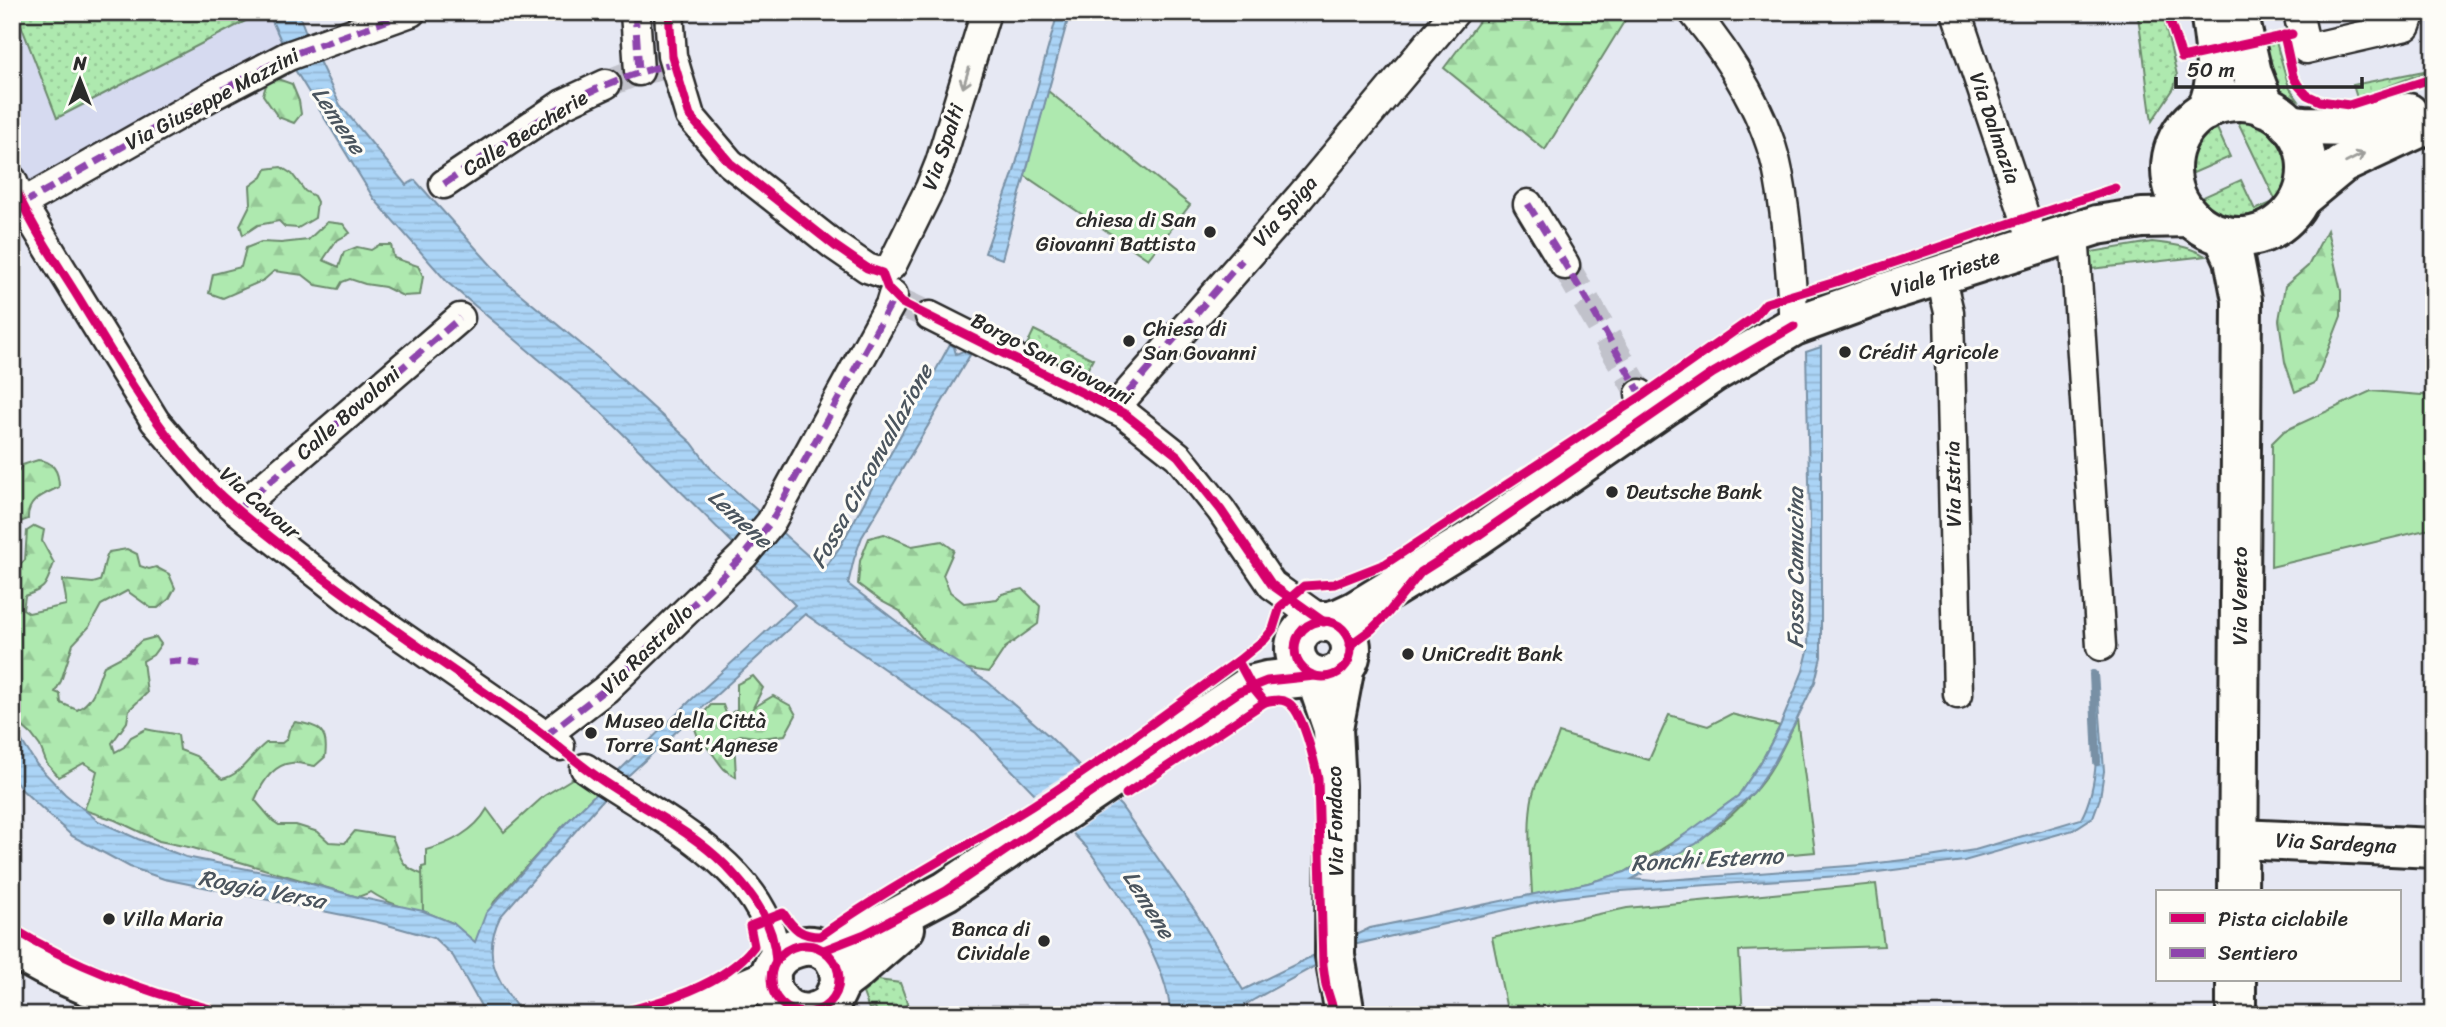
<svg xmlns="http://www.w3.org/2000/svg" width="2446" height="1027" viewBox="0 0 2446 1027" font-family="Sriracha,sans-serif">
  <style>
    .built { fill: #d6daf0 }
    .grass { fill: url(#grass-dots); stroke: #6c8a6d; stroke-width: 2 }
    .forest { fill: url(#forest-firs); stroke: #6c8a6d; stroke-width: 2 }
    .garden { fill: #aee9af; stroke: #6c8a6d; stroke-width: 2 }
    .water { fill: url(#water-rules); stroke: #7890a5; stroke-width: 2 }
    .pier { fill: #e6e8f3 }
    .lines { fill: none; stroke-linecap: round; stroke-linejoin: round }
    .stream { stroke: #7890a5; stroke-width: 8 }
    .street-tunnel { stroke: #c1c2cb; stroke-width: 28; stroke-dasharray: 28 14; stroke-linecap: butt }
    .street-casing { stroke: #2b2b2b; stroke-width: 33 }
    .secondary-casing { stroke: #2b2b2b; stroke-width: 44 }
    .street { stroke: #fdfcf7; stroke-width: 28 }
    .secondary { stroke: #fdfcf7; stroke-width: 38 }
    .quiet { stroke: #8e44ad; stroke-width: 7; stroke-dasharray: 14 7; stroke-linecap: butt }
    .cycleway-casing { stroke: #fdfcf7; stroke-width: 13 }
    .cycleway { stroke: #d6006c; stroke-width: 9 }
    .oneway { stroke: #9e9e9b }
    .poi-dot { fill: #2b2b2b; stroke: #fdfcf7; stroke-width: 2.5 }
    .labels { text-anchor: middle; stroke-width: 6; stroke-linejoin: round; paint-order: stroke }
    .street-label { font-size: 21px; fill: #2b2b2b; stroke: #fdfcf7 }
    .poi-label { font-size: 21px; fill: #2b2b2b; stroke: #fdfcf7; text-anchor: start }
    .water-label { font-size: 23px; font-style: italic; fill: #4b555e; stroke: #fdfcf7 }
  </style>
  <defs>
    <pattern id="grass-dots" width="8" height="8" patternUnits="userSpaceOnUse" patternTransform="scale(1.75)"><rect width="8" height="8" fill="#aee9af"/><path d="M2 2h.1M6 6h.1" fill="none" stroke="#96c897" stroke-width="1.8" stroke-linecap="round"/></pattern>
    <pattern id="forest-firs" width="22" height="20" patternUnits="userSpaceOnUse" patternTransform="scale(1.75)"><rect width="22" height="20" fill="#aee9af"/><path d="M5 1l3.5 6h-7zM16 11l3.5 6h-7z" fill="#96c897"/></pattern>
    <pattern id="water-rules" width="6" height="5" patternUnits="userSpaceOnUse" patternTransform="scale(1.75)"><rect width="6" height="5" fill="#abd4f6"/><path d="M0 2.5h6" fill="none" stroke="#93b6d3"/></pattern>
  </defs>
  <rect width="100%" height="100%" fill="#e6e8f3"/>
  <filter id="ink" filterUnits="userSpaceOnUse"><feTurbulence type="fractalNoise" baseFrequency=".0143" numOctaves="2"/><feDisplacementMap in="SourceGraphic" scale="14" xChannelSelector="R" yChannelSelector="G"/><feConvolveMatrix kernelMatrix="1 2 1 2 8 2 1 2 1" color-interpolation-filters="sRGB"/></filter>
  <g filter="url(#ink)">
    <polygon class="built" points="12,12 268,12 284,48 30,181 12,145"/>
    <g class="grass">
      <polygon points="16,12 258,12 259,14 57,118"/>
      <path d="M2137,12H2162L2177,75L2174,88L2152,121C2146,85 2144,48 2137,12Z"/>
      <path d="M2276,42L2289,87L2298,100C2271,88 2265,74 2254,48Z"/>
      <polygon points="2434,69 2357,98 2353,85"/>
      <path d="M2236,118C2251,118 2265,122 2276,133C2321,181 2248,249 2201,198L2241,180L2255,210L2276,201Z"/>
      <path d="M2215,124L2230,157L2191,174C2190,152 2198,138 2215,124Z"/>
      <path d="M2152,242C2172,244 2188,246 2206,256L2091,269V252Z"/>
      <polygon points="1034,330 1093,359 1084,376 1026,347"/>
      <polygon points="878,980 900,983 908,1005 882,1015 878,1015 875,1007 869,1009 863,993"/>
    </g>
    <g class="forest">
      <polygon points="1486,12 1630,12 1545,150 1444,68"/>
      <polygon points="269,76 292,84 299,101 301,114 294,123 278,117 263,95"/>
      <polygon points="281,167 292,174 305,191 314,196 317,202 315,218 298,228 285,227 279,221 258,225 243,235 240,225 251,203 250,186 262,177 266,169"/>
      <polygon points="327,222 343,224 350,233 336,241 323,260 339,267 344,252 357,247 371,250 379,245 391,245 394,258 418,266 423,276 420,295 403,296 385,287 365,284 350,279 342,282 338,289 316,285 303,275 274,271 264,280 223,298 209,293 213,274 241,267 246,248 261,242 281,243 308,240"/>
      <polygon points="2327,230 2341,291 2341,316 2315,383 2295,392 2285,362 2279,320 2285,286 2308,266"/>
      <path d="M38,460C54,461 59,472 59,487C43,495 27,500 28,519L12,525V481L22,465Z"/>
      <path d="M35,526L44,530L42,541L54,563C45,585 49,587 25,596L23,609L29,613L66,605C67,595 63,589 63,580L93,583L100,581C104,571 103,561 109,552L127,549L137,554L140,566L149,569L156,567L169,574L175,588L169,599L158,608H151L127,591L101,605L89,627L73,644L61,681L55,692L60,694L61,703L77,710C96,700 96,683 104,666L127,654L141,641L156,637L161,644L153,655L143,661L147,693L129,710L127,722L112,743L115,752L124,747L131,737L146,729C157,732 167,732 178,735L180,750L196,756L222,779C243,774 250,755 266,743H282L287,739L289,730L295,722C319,725 329,730 325,757L315,766C307,765 298,762 291,763C272,765 261,785 255,800L273,821L279,825H296L318,832L329,842L345,843L355,831L392,837C402,859 399,866 424,875L447,920C421,911 394,908 371,892L358,897L193,848L159,841L115,820L84,810L92,790L97,771L84,763L59,777L47,764L40,746L31,734L14,719L12,711V568H16L25,560L27,531Z"/>
      <polygon points="884,534 912,546 942,541 954,550 943,575 950,592 964,603 997,599 1002,594 1023,589 1040,606 1038,624 1005,648 989,672 962,668 923,639 900,611 881,601 858,584 860,561 869,538"/>
      <path d="M753,676L763,688L753,708L773,696L791,706L796,715L785,735L762,738L741,735L734,738L736,777C724,771 722,767 715,757C705,742 697,743 694,723L711,705H723L727,716L737,709V684Z"/>
    </g>
    <g class="garden">
      <polygon points="1048,91 1190,205 1148,259 1024,175"/>
      <polygon points="2371,391 2434,396 2434,528 2271,567 2272,443 2284,431"/>
      <path d="M1731,714L1780,726L1761,762L1738,796L1689,832L1625,872L1588,883L1532,895C1531,863 1526,826 1533,794C1538,774 1553,754 1559,733L1649,760L1669,715L1708,726Z"/>
      <path d="M1797,719L1815,852L1657,866C1692,847 1725,825 1752,794C1772,773 1784,745 1797,719Z"/>
      <path d="M580,774L599,791L564,825L494,902L475,943L453,923L423,911L422,867L426,866V850C449,844 475,831 487,809L504,832L544,796Z"/>
      <polygon points="1876,884 1884,946 1739,951 1743,1015 1508,1015 1492,937 1627,908"/>
    </g>
    <g class="water">
      <path d="M268,12H298L308,38L340,105L406,185L415,180L507,283L604,363L692,443L712,470L824,570L841,545L950,344L954,347L956,354L963,351L970,355L862,537L854,559L848,584L921,640L988,682L1049,736L1121,806L1195,911L1243,990L1370,928L1588,883L1625,872L1659,853L1738,796L1761,762L1780,726L1803,671L1808,651L1810,523L1806,352L1821,347V657L1815,682L1797,719L1774,763L1753,793L1696,844L1632,879L1654,881L1861,865L1929,857L1975,850L2081,819C2104,776 2095,721 2093,674L2097,673L2104,771L2100,798L2093,817L2073,830L1964,861L1854,875L1607,892L1558,898L1353,945L1255,999L1245,1005L1238,1015H1170C1171,968 1115,885 1087,848L976,733L805,614L608,794L500,917C480,959 499,980 522,1015H486L453,956L434,938L377,922L164,879L130,867L72,836L21,789L12,776V726L37,765L65,794L98,821L138,839L186,857L283,876L358,897L423,911L453,923L475,942L486,913L564,825L691,700L795,605L599,410L448,283L374,199L292,65Z"/>
      <polygon points="1058,12 1070,12 1002,259 985,253 1014,171"/>
    </g>
    <polygon class="pier" points="1083,764 1120,801 1070,836 1032,795"/>
    <g class="lines">
      <polyline class="stream" points="2093,674 2097,762"/>
      <g class="street-tunnel">
        <polyline points="606,84 639,71 673,64"/>
        <polyline points="1565,265 1640,394"/>
        <polyline points="902,303 930,316"/>
      </g>
      <g class="street-casing">
        <g id="street">
          <polyline points="635,12 639,71"/>
          <polyline points="669,12 672,56 690,116 730,163 835,246 867,268 882,273"/>
          <path d="M1693,12C1730,56 1769,119 1779,177C1788,226 1791,277 1794,326"/>
          <polyline points="1956,12 2034,244"/>
          <polyline points="2298,12 2306,49 2406,26 2411,12"/>
          <polyline points="12,180 22,204 59,265 155,421 213,489 248,519 361,608 560,746"/>
          <polyline points="444,184 563,104 606,84"/>
          <polyline points="1528,204 1565,265"/>
          <polyline points="12,209 215,94 288,56 411,12"/>
          <polyline points="2074,232 2101,646"/>
          <polyline points="882,273 892,265 930,188 940,163 986,12"/>
          <polyline points="1940,275 1949,312 1958,694"/>
          <polyline points="930,316 1125,414 1178,456 1221,510 1272,585 1324,622"/>
          <polyline points="1640,394 1642,396"/>
          <polyline points="1114,409 1300,197 1455,12"/>
          <polyline points="237,510 460,318"/>
          <polyline points="545,736 606,689 743,556 771,522 890,305 893,295"/>
          <path d="M585,768C653,816 771,867 776,961"/>
        </g>
      </g>
      <g class="secondary-casing">
        <g id="secondary">
          <polyline points="2238,12 2252,73 2265,107"/>
          <circle cx="2239" cy="169" r="68"/>
          <path d="M2205,111C2222,82 2215,43 2210,12"/>
          <polyline points="2289,124 2304,126 2354,127 2408,113"/>
          <polyline points="2301,198 2342,164 2434,121"/>
          <polyline points="2223,235 2234,259 2242,300 2238,892"/>
          <circle cx="1323" cy="649" r="28"/>
          <polyline points="1326,622 1340,618 1355,611 1476,537 1713,373 1794,326 1887,292 2097,225 2142,218 2190,217"/>
          <polyline points="1345,666 1333,729 1336,786 1335,956 1345,1015"/>
          <polyline points="2239,839 2434,848"/>
          <path d="M12,947C60,978 114,996 167,1015"/>
          <polyline points="824,950 865,934 946,891 1251,685 1267,681 1315,676 1333,729"/>
          <path d="M840,985C842,915 742,951 778,999C785,1010 798,1015 811,1013C816,1012 821,1010 826,1007C834,1001 835,993 840,985C843,980 851,975 856,971C872,956 889,942 905,928"/>
          <polyline points="683,1015 771,978"/>
          <polyline points="2236,1015 2236,980"/>
        </g>
      </g>
      <use href="#street" class="street"/>
      <use href="#secondary" class="secondary"/>
      <g class="quiet">
        <polyline points="635,12 639,71"/>
        <path d="M444,184C519,134 583,82 673,64"/>
        <polyline points="22,204 215,94 288,56 411,12"/>
        <polyline points="1528,204 1584,295 1642,396"/>
        <polyline points="1114,409 1242,260"/>
        <polyline points="237,510 460,318"/>
        <polyline points="168,662 178,661 200,664"/>
        <polyline points="545,736 606,689 743,556 771,522 890,305 893,295"/>
      </g>
      <g class="cycleway-casing">
        <g id="cycleway">
          <polyline points="669,12 672,56 690,116 730,163 835,246 867,268 882,273 888,289 902,303 1125,414 1178,456 1221,510 1272,585 1324,622"/>
          <polyline points="2167,12 2182,58 2292,34"/>
          <polyline points="2284,35 2293,76 2298,85 2307,95 2320,101 2349,105 2434,78"/>
          <path d="M12,180C28,222 55,260 78,297C119,364 158,434 214,489C238,513 266,533 292,554C367,613 447,665 525,721C549,738 571,758 596,776C638,806 688,828 725,865C752,893 774,921 776,961"/>
          <circle cx="1323" cy="649" r="28"/>
          <polyline points="1350,645 1372,629 1388,613 1421,572 1476,537 1713,373 1794,326"/>
          <polyline points="1126,794 1265,702"/>
          <path d="M12,928C74,966 141,990 210,1009L208,1015"/>
          <circle cx="805" cy="979" r="34"/>
          <polyline points="824,950 865,934 946,891 1239,692 1267,681 1315,676"/>
          <path d="M611,1015C658,1003 723,987 754,946L750,926L783,913C794,929 801,936 820,936C881,893 947,857 1011,819C1090,771 1163,715 1238,661"/>
          <path d="M1335,1015L1326,986L1323,965L1318,778C1314,760 1304,717 1291,705C1284,698 1274,700 1265,702L1251,685L1238,661L1265,639L1273,629L1280,607L1304,586L1334,584L1385,564L1642,396L1753,318L1766,303L1839,281L2115,188"/>
        </g>
      </g>
      <use href="#cycleway" class="cycleway"/>
    </g>
    <defs><path id="oneway-shaft" d="M-6 0H5M1.5-3L5.5 0L1.5 3" fill="none" stroke-width="1.6" stroke-linecap="round" stroke-linejoin="round" transform="scale(1.75)"/></defs>
    <g class="oneway">
      <use href="#oneway-shaft" transform="translate(966 78) rotate(107)"/>
      <use href="#oneway-shaft" transform="translate(2355 158) rotate(-27)"/>
    </g>
  </g>
  <g class="poi-dot">
    <circle cx="1210" cy="232" r="7"/>
    <circle cx="1129" cy="341" r="7"/>
    <circle cx="1845" cy="352" r="7"/>
    <circle cx="1612" cy="492" r="7"/>
    <circle cx="1408" cy="654" r="7"/>
    <circle cx="591" cy="733" r="7"/>
    <circle cx="109" cy="919" r="7"/>
    <circle cx="1044" cy="941" r="7"/>
  </g>
  <g class="labels">
    <g class="street-label">
      <text transform="translate(212 99) rotate(-28)" y="7">Via Giuseppe Mazzini</text>
      <text transform="translate(1995 128) rotate(71)" y="7">Via Dalmazia</text>
      <text transform="translate(525 133) rotate(-32)" y="7">Calle Beccherie</text>
      <text transform="translate(943 147) rotate(-71)" y="7">Via Spalti</text>
      <text transform="translate(1285 211) rotate(-49)" y="7">Via Spiga</text>
      <text transform="translate(1945 273) rotate(-18)" y="7">Viale Trieste</text>
      <text transform="translate(1052 359) rotate(27)" y="7">Borgo San Giovanni</text>
      <text transform="translate(348 413) rotate(-41)" y="7">Calle Bovoloni</text>
      <text transform="translate(1953 484) rotate(-91)" y="7">Via Istria</text>
      <text transform="translate(260 503) rotate(41)" y="7">Via Cavour</text>
      <text transform="translate(2240 596) rotate(-90)" y="7">Via Veneto</text>
      <text transform="translate(647 649) rotate(-44)" y="7">Via Rastrello</text>
      <text transform="translate(1335 821) rotate(-91)" y="7">Via Fondaco</text>
      <text transform="translate(2336 843) rotate(3)" y="7">Via Sardegna</text>
    </g>
    <g class="poi-label">
      <text x="1196" y="227" text-anchor="end">chiesa di San<tspan x="1196" dy="24">Giovanni Battista</tspan></text>
      <text x="1143" y="336">Chiesa di<tspan x="1143" dy="24">San Govanni</tspan></text>
      <text x="1859" y="359">Crédit Agricole</text>
      <text x="1626" y="499">Deutsche Bank</text>
      <text x="1422" y="661">UniCredit Bank</text>
      <text x="605" y="728">Museo della Città<tspan x="605" dy="24">Torre Sant'Agnese</tspan></text>
      <text x="123" y="926">Villa Maria</text>
      <text x="1030" y="936" text-anchor="end">Banca di<tspan x="1030" dy="24">Cividale</tspan></text>
    </g>
    <g class="water-label">
      <text transform="translate(339 120) rotate(56)" y="8">Lemene</text>
      <text transform="translate(871 466) rotate(-61)" y="8">Fossa Circonvallazione</text>
      <text transform="translate(740 518) rotate(42)" y="8">Lemene</text>
      <text transform="translate(1795 568) rotate(-90)" y="8">Fossa Camucina</text>
      <text transform="translate(1707 859) rotate(-3)" y="8">Ronchi Esterno</text>
      <text transform="translate(262 889) rotate(11)" y="8">Roggia Versa</text>
      <text transform="translate(1149 904) rotate(58)" y="8">Lemene</text>
    </g>
  </g>
  <rect width="2446" height="1027" fill="none" stroke="#fdfcf7" stroke-width="42"/>
  <rect x="21" y="21" width="2404" height="985" fill="none" stroke="#2b2b2b" stroke-width="2.5" filter="url(#ink)"/>
  <rect x="2156" y="890" width="245" height="91" fill="#fdfcf7" stroke="#a9a8a5" stroke-width="2"/>
  <rect x="2170" y="913" width="35" height="10" fill="#d6006c" stroke="#a9a8a5" stroke-width="2"/>
  <text x="2218" y="926" font-size="21" fill="#2b2b2b">Pista ciclabile</text>
  <rect x="2170" y="948" width="35" height="10" fill="#8e44ad" stroke="#a9a8a5" stroke-width="2"/>
  <text x="2218" y="960" font-size="21" fill="#2b2b2b">Sentiero</text>
  <g transform="translate(80 80)" stroke="#fdfcf7" stroke-width="5" paint-order="stroke">
  <path d="M0-5L12 26L0 18L-12 26Z" fill="#2b2b2b"/>
  <text y="-10" font-size="19" font-weight="bold" text-anchor="middle" fill="#2b2b2b">N</text>
  </g>
  <path d="M2176 77v10h186v-10" fill="none" stroke="#2b2b2b" stroke-width="3.5"/>
  <text x="2187" y="77" font-size="21" fill="#2b2b2b" stroke="#fdfcf7" stroke-width="5" paint-order="stroke">50 m</text>
</svg>
